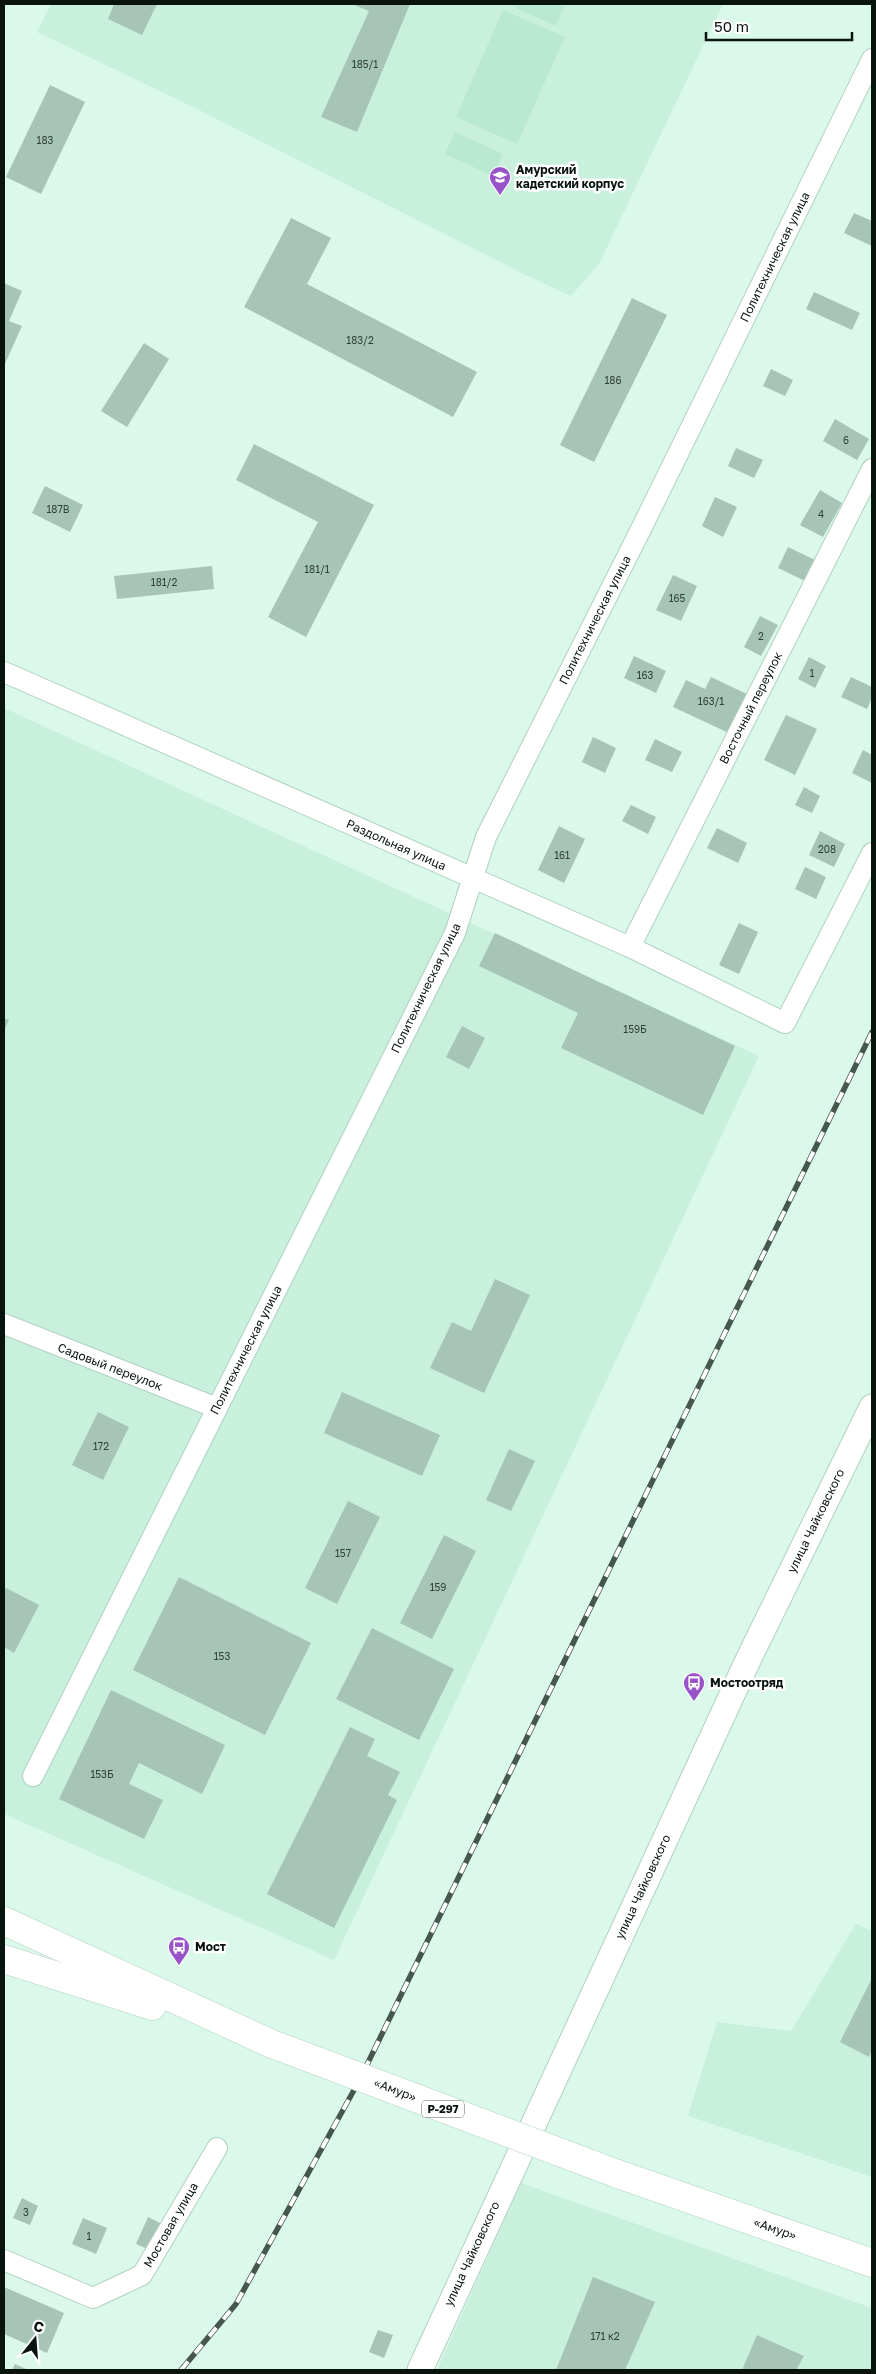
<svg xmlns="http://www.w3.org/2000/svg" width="876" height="2374" viewBox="0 0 876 2374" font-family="'Golos Text',sans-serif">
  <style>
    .built { fill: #c8f0dd }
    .green { fill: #b9e9d2 }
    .building { fill: #a7c5b6 }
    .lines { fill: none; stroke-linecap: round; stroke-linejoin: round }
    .minor-casing { stroke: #b1d0c1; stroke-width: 22 }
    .tertiary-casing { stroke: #b1d0c1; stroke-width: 27 }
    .trunk-casing { stroke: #b1d0c1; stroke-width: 29 }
    .minor { stroke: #fff; stroke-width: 20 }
    .tertiary { stroke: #fff; stroke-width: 25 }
    .trunk { stroke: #fff; stroke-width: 28 }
    .rail-casing { stroke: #46574f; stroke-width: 5.5 }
    .rail { stroke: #fff; stroke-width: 4; stroke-dasharray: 11; stroke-linecap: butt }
    .trunk-bridge-casing { stroke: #b1d0c1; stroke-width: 29; stroke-linecap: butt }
    .trunk-bridge { stroke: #fff; stroke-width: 28 }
    .labels { text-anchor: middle; stroke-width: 5; stroke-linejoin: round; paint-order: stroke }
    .number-label { font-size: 10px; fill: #304039 }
    .shield { fill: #fff; stroke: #535a57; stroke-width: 1 }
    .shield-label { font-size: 11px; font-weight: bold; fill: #09140f }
    .poi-label { font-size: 12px; font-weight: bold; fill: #09140f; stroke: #fff; text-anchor: start }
    .street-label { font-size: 12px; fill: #09140f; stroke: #fff }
  </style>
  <rect width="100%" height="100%" fill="#daf9ea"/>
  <g class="built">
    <polygon points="51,4 723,4 599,264 571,296 526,275 187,104 37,32"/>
    <polygon points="4,708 759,1056 334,1960 4,1814"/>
    <polygon points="856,1924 872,1931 872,2177 688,2116 717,2022 791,2031"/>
    <polygon points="521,2183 872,2308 872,2370 437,2370"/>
  </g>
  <g class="green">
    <polygon points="518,4 556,4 564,7 556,26 516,8"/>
    <polygon points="503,10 565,37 517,144 456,117"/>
    <polygon points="455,132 503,154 493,176 445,154"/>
  </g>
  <g class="building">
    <polygon points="114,4 157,4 142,35 108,19"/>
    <polygon points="352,4 410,4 357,132 321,117 369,11"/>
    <polygon points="50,85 85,102 41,194 6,177"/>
    <polygon points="854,213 872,221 872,246 844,233"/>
    <polygon points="291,218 331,238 307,284 477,372 453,417 244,307"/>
    <polygon points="4,283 22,291 9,321 22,326 4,366"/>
    <polygon points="814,292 860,313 852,330 806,309"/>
    <polygon points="632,298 667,315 594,462 560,445"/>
    <polygon points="144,343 169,359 127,427 101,411"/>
    <polygon points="771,369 793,380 785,396 763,386"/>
    <polygon points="835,419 869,439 857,460 823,441"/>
    <polygon points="254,444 374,505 306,637 268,617 318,522 236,480"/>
    <polygon points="736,448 763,460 754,478 728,466"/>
    <polygon points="45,486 83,505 70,532 32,513"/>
    <polygon points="820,490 842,503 823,537 800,525"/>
    <polygon points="715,497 737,507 723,537 702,526"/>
    <polygon points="788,547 815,560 805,581 778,568"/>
    <polygon points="212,566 214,589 117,599 114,576"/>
    <polygon points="673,575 697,586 681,621 656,610"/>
    <polygon points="760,616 778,625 761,656 744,647"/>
    <polygon points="634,656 666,671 656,693 624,678"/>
    <polygon points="809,657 826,666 815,688 798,679"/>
    <polygon points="711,677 749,695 731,734 673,707 686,680 705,689"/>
    <polygon points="851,677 872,687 872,698 867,709 841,697"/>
    <polygon points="786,715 817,729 795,775 764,760"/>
    <polygon points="593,737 616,748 605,773 582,762"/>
    <polygon points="655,739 682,752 672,772 645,760"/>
    <polygon points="863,750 872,755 872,783 852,773"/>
    <polygon points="804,787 820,796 812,813 795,805"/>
    <polygon points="631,805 656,817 648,834 622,821"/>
    <polygon points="559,826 585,839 564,883 538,870"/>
    <polygon points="717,828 747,843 738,863 707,848"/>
    <polygon points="820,831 845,844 834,867 809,855"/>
    <polygon points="805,867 826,877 816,899 795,889"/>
    <polygon points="739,923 758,932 739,974 719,965"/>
    <polygon points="495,933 735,1046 703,1115 561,1048 578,1013 479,966"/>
    <polygon points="4,1018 9,1020 4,1031"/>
    <polygon points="462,1026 485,1038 469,1069 446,1057"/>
    <polygon points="495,1279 530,1295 484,1393 430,1368 452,1322 471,1331"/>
    <polygon points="342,1392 440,1435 422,1476 324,1433"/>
    <polygon points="98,1412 129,1427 103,1480 72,1465"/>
    <polygon points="509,1449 535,1461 511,1511 486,1500"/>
    <polygon points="348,1501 380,1517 337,1604 305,1588"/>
    <polygon points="444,1535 476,1551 432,1639 400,1623"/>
    <polygon points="179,1577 311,1643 265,1735 133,1670"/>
    <polygon points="6,1588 39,1605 14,1653 4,1647 4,1592"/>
    <polygon points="372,1628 454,1669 419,1740 336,1699"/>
    <polygon points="111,1690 225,1745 202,1794 139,1763 129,1784 163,1800 144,1839 59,1799"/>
    <polygon points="350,1727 375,1739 367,1756 400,1772 388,1795 397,1800 334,1928 267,1894"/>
    <polygon points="872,1978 872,2050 869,2057 840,2042"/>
    <polygon points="22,2198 38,2206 30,2225 13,2218"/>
    <polygon points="148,2217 162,2224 150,2250 136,2244"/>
    <polygon points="83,2218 107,2228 96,2254 72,2244"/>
    <polygon points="593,2277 655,2302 625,2370 556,2370"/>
    <polygon points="4,2287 64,2313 47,2353 4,2334"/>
    <polygon points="378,2330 393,2335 384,2358 369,2352"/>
    <polygon points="757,2335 804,2356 796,2370 742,2370"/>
    <polygon points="15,2364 28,2370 12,2370"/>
  </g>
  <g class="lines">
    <g class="minor-casing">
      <g id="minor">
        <polyline points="4,672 630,947 785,1023 872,853"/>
        <polyline points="630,947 872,469"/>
        <polyline points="4,1324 217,1408"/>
        <polyline points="33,1776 455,933 486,837 642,527 872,59"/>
        <polyline points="4,2260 93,2298 142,2275 217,2148"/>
      </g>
    </g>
    <g class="tertiary-casing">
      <polyline id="tertiary" points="420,2370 749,1658 872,1407"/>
    </g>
    <g class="trunk-casing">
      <g id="trunk">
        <polyline points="4,1921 272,2044"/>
        <polyline points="4,1959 152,2006"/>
        <polyline points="615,2173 872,2263"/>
      </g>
    </g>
    <use href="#minor" class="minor"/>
    <use href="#tertiary" class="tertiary"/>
    <use href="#trunk" class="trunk"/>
    <g class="rail-casing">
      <polyline id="rail" points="181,2370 236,2304 359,2081 872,1032"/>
    </g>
    <use href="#rail" class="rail"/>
    <g class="trunk-bridge-casing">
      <polyline id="trunk-bridge" points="272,2044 615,2173"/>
    </g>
    <use href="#trunk-bridge" class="trunk-bridge"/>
  </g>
  <defs>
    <g id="school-pin" transform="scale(1.125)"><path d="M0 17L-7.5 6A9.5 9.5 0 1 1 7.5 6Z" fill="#9853c8" stroke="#fff"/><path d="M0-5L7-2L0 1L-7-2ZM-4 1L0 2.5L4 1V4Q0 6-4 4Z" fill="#fff"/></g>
    <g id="bus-pin" transform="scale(1.125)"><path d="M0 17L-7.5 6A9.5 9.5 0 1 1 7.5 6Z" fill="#9853c8" stroke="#fff"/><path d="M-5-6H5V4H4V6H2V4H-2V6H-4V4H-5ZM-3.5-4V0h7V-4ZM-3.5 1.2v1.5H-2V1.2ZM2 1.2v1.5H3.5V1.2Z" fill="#fff"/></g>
  </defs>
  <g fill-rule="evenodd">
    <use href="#school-pin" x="500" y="177"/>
    <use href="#bus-pin" x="694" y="1683"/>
    <use href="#bus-pin" x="179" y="1947"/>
  </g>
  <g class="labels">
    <g class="number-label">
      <text x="365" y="68">185/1</text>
      <text x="45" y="144">183</text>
      <text x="360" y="344">183/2</text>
      <text x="613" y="384">186</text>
      <text x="846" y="444">6</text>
      <text x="58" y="513">187В</text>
      <text x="821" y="518">4</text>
      <text x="317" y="573">181/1</text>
      <text x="164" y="586">181/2</text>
      <text x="677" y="602">165</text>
      <text x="761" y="640">2</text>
      <text x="812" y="677">1</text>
      <text x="645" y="679">163</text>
      <text x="711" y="705">163/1</text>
      <text x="827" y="853">208</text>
      <text x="562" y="859">161</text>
      <text x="635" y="1033">159Б</text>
      <text x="101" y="1450">172</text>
      <text x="343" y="1557">157</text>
      <text x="438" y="1591">159</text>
      <text x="222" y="1660">153</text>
      <text x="102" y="1778">153Б</text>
      <text x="26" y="2216">3</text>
      <text x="89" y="2240">1</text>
      <text x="605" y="2340">171 к2</text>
    </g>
    <rect class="shield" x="422" y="2100.5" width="42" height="17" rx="4"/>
    <g class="shield-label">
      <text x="443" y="2113">Р-297</text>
    </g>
    <g class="poi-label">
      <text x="516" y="174">Амурский<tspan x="516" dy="14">кадетский корпус</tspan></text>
      <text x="710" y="1687">Мостоотряд</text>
      <text x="195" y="1951">Мост</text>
    </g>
    <g class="street-label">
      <text transform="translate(775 257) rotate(-64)" y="4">Политехническая улица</text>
      <text transform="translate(595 620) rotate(-63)" y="4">Политехническая улица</text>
      <text transform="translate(751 708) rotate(-63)" y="4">Восточный переулок</text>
      <text transform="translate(396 845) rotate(24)" y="4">Раздольная улица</text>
      <text transform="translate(426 988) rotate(-64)" y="4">Политехническая улица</text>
      <text transform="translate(246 1350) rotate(-63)" y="4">Политехническая улица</text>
      <text transform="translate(110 1367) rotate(21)" y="4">Садовый переулок</text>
      <text transform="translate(816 1521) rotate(-64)" y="4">улица Чайковского</text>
      <text transform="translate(643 1887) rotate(-65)" y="4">улица Чайковского</text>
      <text transform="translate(395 2090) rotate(21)" y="4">«Амур»</text>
      <text transform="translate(171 2225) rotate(-60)" y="4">Мостовая улица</text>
      <text transform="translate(775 2229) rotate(19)" y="4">«Амур»</text>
      <text transform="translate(472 2254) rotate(-65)" y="4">улица Чайковского</text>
    </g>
  </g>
  <rect width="876" height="2374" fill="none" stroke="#09140f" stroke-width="10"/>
  <g transform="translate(35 2339) rotate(17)" stroke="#ffffff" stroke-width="4" paint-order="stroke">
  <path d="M0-4L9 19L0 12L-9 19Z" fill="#09140f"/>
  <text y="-8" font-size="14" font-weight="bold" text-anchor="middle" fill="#09140f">С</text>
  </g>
  <path d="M706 32v8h146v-8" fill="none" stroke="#09140f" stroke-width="2.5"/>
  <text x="714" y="32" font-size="15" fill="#09140f" stroke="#ffffff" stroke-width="4" paint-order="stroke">50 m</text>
</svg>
